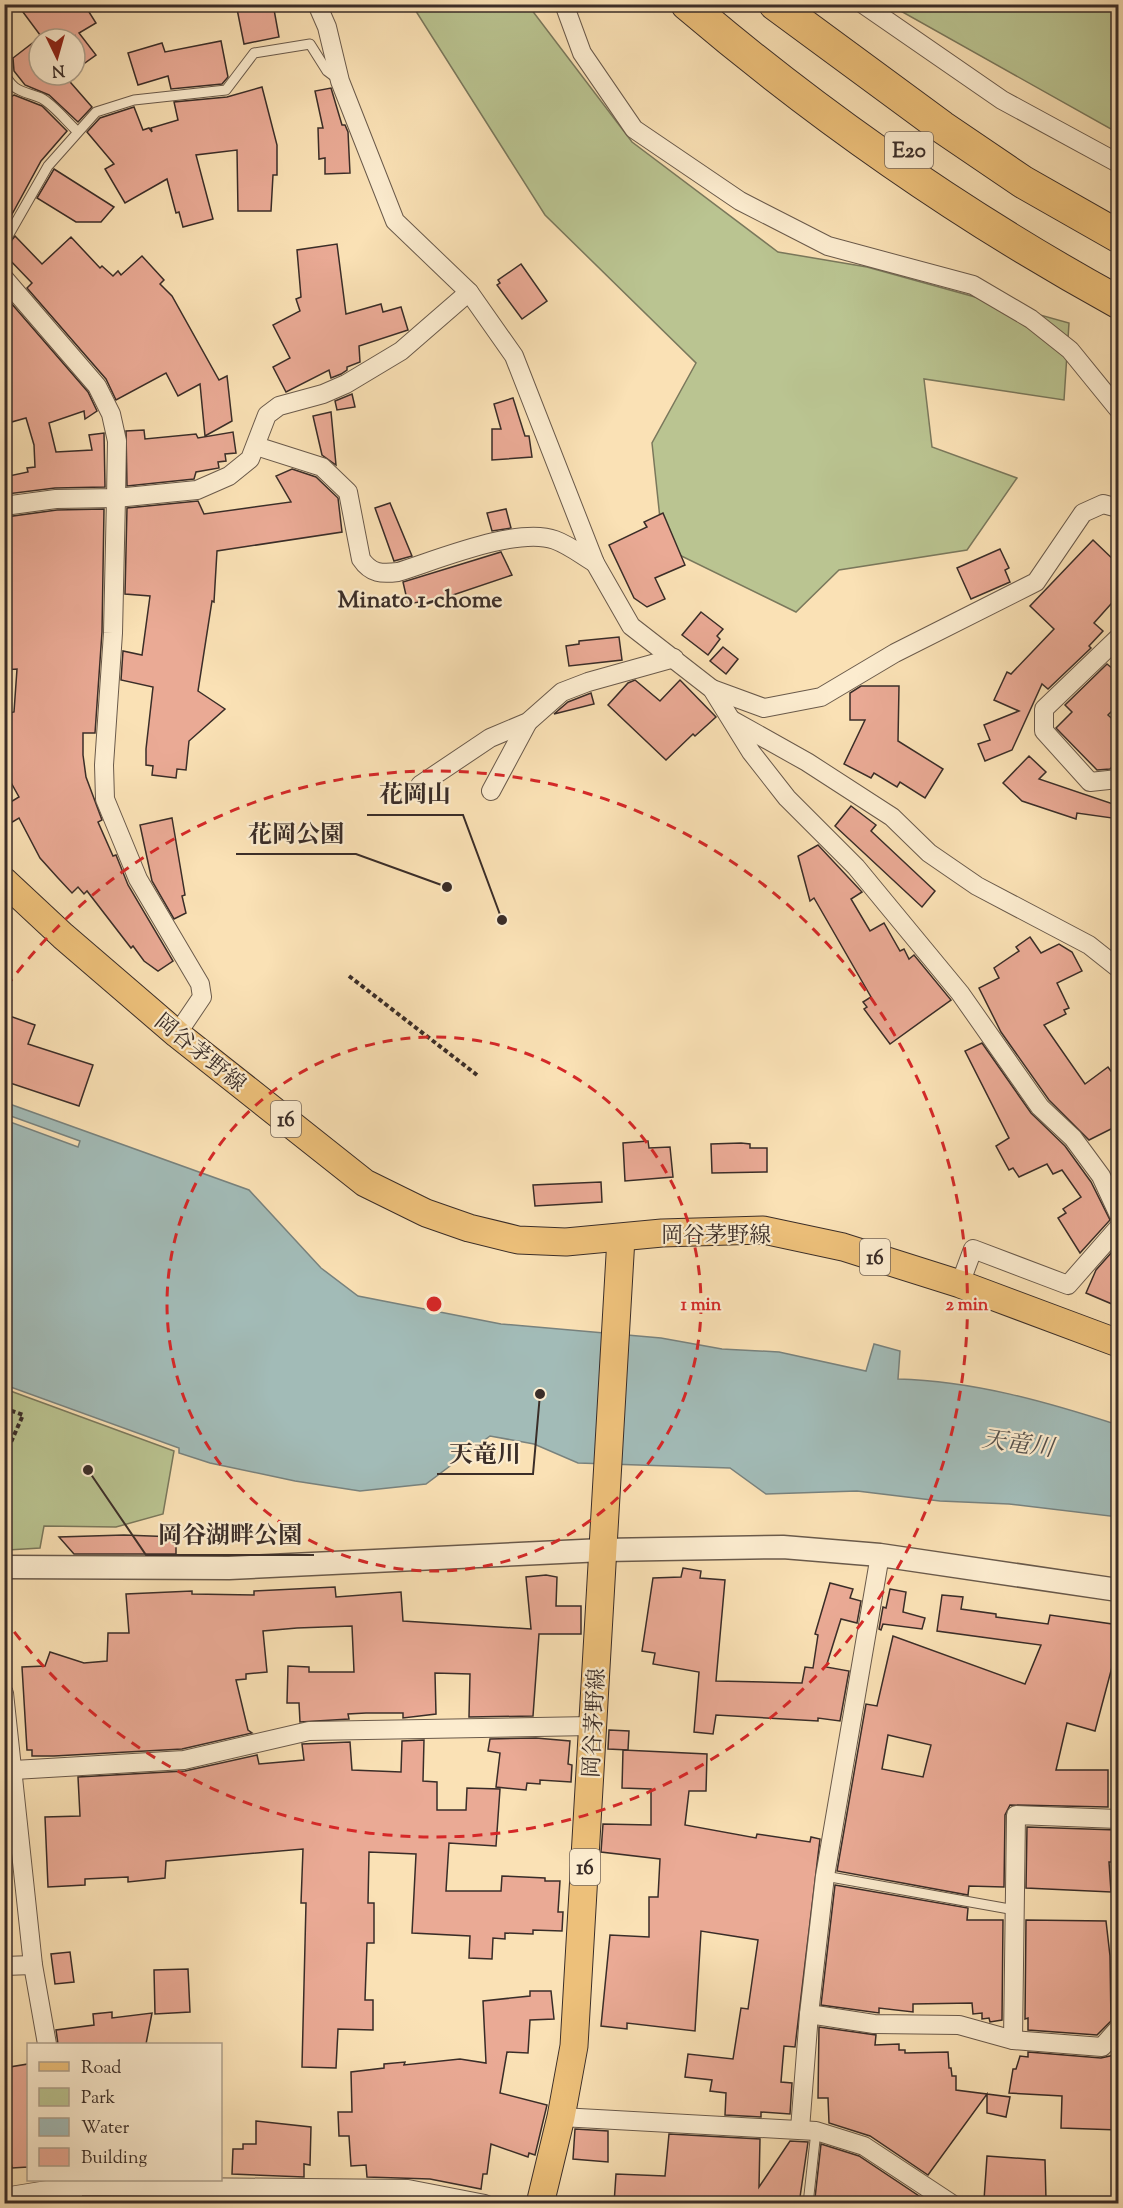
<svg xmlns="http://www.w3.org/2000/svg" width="1123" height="2208" viewBox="0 0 1123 2208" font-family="'Sorts Mill Goudy','Noto Serif JP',serif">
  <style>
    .green { fill: #bac491; stroke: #7a785c; stroke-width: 1.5 }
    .water { fill: #a2bbb7; stroke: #78827e; stroke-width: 1.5 }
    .building { fill: #eaaa95; stroke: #3a2d28; stroke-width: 1.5; fill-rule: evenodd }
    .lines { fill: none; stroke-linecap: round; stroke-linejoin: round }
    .service-casing { stroke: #6a5a4b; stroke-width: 11 }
    .minor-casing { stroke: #6a5a4b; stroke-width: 20 }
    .tertiary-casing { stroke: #6a5a4b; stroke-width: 25 }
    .primary-casing { stroke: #3a2d28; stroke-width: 29 }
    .motorway-casing { stroke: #3a2d28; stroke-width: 34 }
    .path { stroke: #3a2d28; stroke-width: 4; stroke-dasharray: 4.5 3; stroke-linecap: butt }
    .service { stroke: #fceccf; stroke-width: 9 }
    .minor { stroke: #fceccf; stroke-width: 18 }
    .tertiary { stroke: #fceccf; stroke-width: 22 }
    .primary { stroke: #edc07a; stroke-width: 27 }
    .motorway { stroke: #edc07a; stroke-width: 32 }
    .ring { fill: none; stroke: #d62828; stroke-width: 3; stroke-dasharray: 10 8 }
    .labels { text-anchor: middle; stroke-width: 4.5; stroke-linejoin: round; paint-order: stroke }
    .shield { fill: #fceccf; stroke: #74665a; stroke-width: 1.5 }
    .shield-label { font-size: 21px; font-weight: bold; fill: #3a2d28 }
    .street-label { font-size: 22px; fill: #3a2d28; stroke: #fceccf }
    .neighbourhood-label { font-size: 24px; font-weight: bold; fill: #3a2d28; stroke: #fceccf }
    .water-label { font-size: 24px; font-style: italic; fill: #54504c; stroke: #fceccf }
    .centre { fill: #d62828; stroke: #fceccf; stroke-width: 3 }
    .ring-label { font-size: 18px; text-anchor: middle; font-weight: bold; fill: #d62828; stroke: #fceccf; stroke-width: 4.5; stroke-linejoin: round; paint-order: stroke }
    .leader { fill: none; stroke: #3a2d28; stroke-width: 2 }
    .callout-dot { fill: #3a2d28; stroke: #fceccf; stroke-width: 2 }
    .callout-label { font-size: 24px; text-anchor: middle; font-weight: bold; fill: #3a2d28; stroke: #fceccf; stroke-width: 4.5; stroke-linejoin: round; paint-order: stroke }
  </style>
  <rect width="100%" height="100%" fill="#fae1b5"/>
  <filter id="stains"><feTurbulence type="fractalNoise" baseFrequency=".00333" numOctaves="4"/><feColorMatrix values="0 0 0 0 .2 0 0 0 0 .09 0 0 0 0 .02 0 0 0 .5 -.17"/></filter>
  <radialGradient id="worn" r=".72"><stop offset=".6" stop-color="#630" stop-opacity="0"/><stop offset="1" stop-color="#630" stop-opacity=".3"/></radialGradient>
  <g class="green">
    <polygon points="412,5 528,5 632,142 778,252 867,267 1069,323 1064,400 924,379 932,447 1017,478 967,550 839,570 796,612 663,547 652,443 696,363 545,215"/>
    <polygon points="890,5 1118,5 1118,133"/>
    <path d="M5,1389L174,1451L163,1514L116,1527L44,1526L40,1548L8,1550C5,1531 0,1507 8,1490H5Z"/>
  </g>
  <path class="water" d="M4,1102L249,1190L321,1268L358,1296L501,1324L661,1338L722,1349L779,1352L866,1371L874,1344L900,1351L898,1379C974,1381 1047,1402 1118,1425V1517L1009,1504L940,1501L857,1491L766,1494L730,1468L578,1463L534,1444L490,1436L426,1484L360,1491L295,1481L210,1463L179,1453V1448L5,1385V1120L78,1147L80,1141L5,1114Z"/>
  <g class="building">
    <polygon points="17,4 84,4 96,23 79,33 96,55 75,70 75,36 71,39 43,39"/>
    <polygon points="236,4 273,4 279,37 244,44"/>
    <polygon points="39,38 39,75 64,75 92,107 78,122 49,95 25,85 14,71 13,58"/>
    <polygon points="221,41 228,77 222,84 171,89 168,76 138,85 128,53 162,43 165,52"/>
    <polygon points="262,87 277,145 277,175 273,175 271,211 238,211 237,150 196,155 213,219 183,227 179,212 176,213 167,179 125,203 105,169 114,164 87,132 100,118 134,107 143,130 149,128 152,132 151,128 178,120 174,102 227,97"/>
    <polygon points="331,88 342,125 345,125 348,132 350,173 325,174 325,158 319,159 318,128 323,128 315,91"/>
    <polygon points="14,95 42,106 67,131 41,161 4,229 4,102"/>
    <polygon points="54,169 114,207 101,222 76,222 37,198"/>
    <polygon points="15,236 42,264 71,237 100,268 102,266 113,276 118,271 121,275 142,256 164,280 160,284 172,296 219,380 227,376 232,421 205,436 200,384 178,396 166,373 116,400 106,379 27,288 32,283 4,254 4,250"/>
    <polygon points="337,244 346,314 381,304 383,312 401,307 408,330 359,346 360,362 347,367 347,370 341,374 331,378 329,370 286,392 273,367 290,358 273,325 300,311 296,299 301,297 297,250"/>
    <polygon points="521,264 547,301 522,319 497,285 500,283 498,280"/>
    <polygon points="11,303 88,392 97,411 85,419 84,411 49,423 56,452 92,450 89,435 104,433 105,487 55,488 7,494 4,477 28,472 27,468 35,467 34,445 26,418 8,423 4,413 4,309"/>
    <polygon points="352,394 355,407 337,410 335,401"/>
    <polygon points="513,398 525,436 529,436 532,457 492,460 492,429 501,429 494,404"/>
    <polygon points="331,412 336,465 322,455 313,416"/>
    <polygon points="144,430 145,439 196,434 198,438 233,432 236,453 225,454 226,461 218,462 219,468 196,472 194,479 127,486 126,431"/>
    <polygon points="292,469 316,477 338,498 342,532 217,551 214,602 212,601 198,691 225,709 189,741 186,770 177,769 176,778 152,775 153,766 146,765 146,749 153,687 121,680 123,651 142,655 150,596 125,594 127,508 198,501 204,514 291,502 276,476"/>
    <polygon points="390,503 412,556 394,561 375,508"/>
    <polygon points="104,509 102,632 95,733 83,733 83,755 86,777 102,820 98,822 113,856 116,855 128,885 173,961 158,971 144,961 133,946 131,948 87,891 84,894 78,887 72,893 58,878 40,858 19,818 4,827 4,806 19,797 4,770 4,714 14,712 17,669 4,670 6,517 57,510"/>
    <polygon points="506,509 511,528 492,531 487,513"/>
    <polygon points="663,513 685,565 655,578 665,599 647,607 634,598 609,545 647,527 644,522"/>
    <polygon points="1093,540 1119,565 1119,595 1094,623 1103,631 1089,646 1091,648 1048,689 1042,684 1012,750 985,761 978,744 990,740 984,725 1019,711 994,700 1007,672 1011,674 1054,629 1030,606"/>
    <polygon points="1000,549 1009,568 1005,570 1010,582 971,599 957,568"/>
    <polygon points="501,552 512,575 447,597 408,604 403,582"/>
    <polygon points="701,612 723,629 717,636 720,639 708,655 682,635"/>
    <polygon points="619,637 622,660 569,666 566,646 579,644 579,641"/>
    <polygon points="723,647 738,659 726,674 710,661"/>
    <polygon points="1107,664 1119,674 1119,704 1108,715 1119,725 1119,760 1110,769 1097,770 1056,728 1072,712 1065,705"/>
    <polygon points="635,680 660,701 680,680 716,717 695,736 693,734 666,760 608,705 628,683"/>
    <polygon points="861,686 899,686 898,741 943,769 925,798 900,782 897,787 874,773 871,778 844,764 865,720 850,720 850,693"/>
    <polygon points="591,693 594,704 554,714 568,702"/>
    <polygon points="1029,756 1046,772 1039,779 1119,806 1119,819 1077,813 1076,819 1022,801 1003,783"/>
    <polygon points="851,806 876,825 871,831 935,891 922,907 835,826"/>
    <polygon points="172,818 185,895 182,896 186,913 174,919 152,881 140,825"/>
    <polygon points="818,845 862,892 851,899 870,931 884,923 900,951 904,949 909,959 914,955 951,1000 890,1044 864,1009 867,1007 863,1002 871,997 814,898 810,901 798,856"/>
    <polygon points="1030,937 1041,953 1059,944 1072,952 1082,971 1057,983 1069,1008 1064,1010 1066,1014 1044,1025 1085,1084 1108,1067 1119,1082 1119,1125 1089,1140 1049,1100 1001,1032 979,988 999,978 994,968 1019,951 1016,947"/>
    <polygon points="4,1014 35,1025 28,1044 93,1065 79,1106 4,1081"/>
    <polygon points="982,1043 1031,1113 1065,1146 1091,1182 1110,1220 1080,1253 1058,1218 1066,1213 1063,1209 1081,1197 1062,1170 1053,1174 1047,1164 1019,1177 1013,1168 1009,1170 996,1146 1009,1138 965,1051"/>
    <polygon points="648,1141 649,1148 670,1147 673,1177 625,1181 623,1143"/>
    <polygon points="741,1143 750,1144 750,1148 767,1148 767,1172 712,1173 711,1144"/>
    <polygon points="601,1182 602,1202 535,1206 533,1185"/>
    <polygon points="1119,1244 1119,1307 1086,1293 1096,1270"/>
    <polygon points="124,1535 176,1537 176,1554 74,1554 59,1537"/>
    <polygon points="683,1568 701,1571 700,1578 725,1580 716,1681 802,1683 805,1667 813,1668 818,1635 815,1634 830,1583 853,1589 850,1598 861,1601 857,1623 841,1619 826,1667 849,1671 840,1721 818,1718 818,1721 716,1715 713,1734 694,1732 699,1672 653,1664 655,1653 642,1651 653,1578 681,1577"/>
    <polygon points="546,1575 557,1577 556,1606 581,1606 581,1634 539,1634 533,1716 469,1717 470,1674 435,1673 436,1714 403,1718 403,1713 366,1713 348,1714 349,1719 300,1722 299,1703 287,1703 288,1666 309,1667 309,1672 354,1672 352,1626 297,1628 263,1631 267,1672 246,1674 246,1679 236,1680 248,1730 252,1733 182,1749 54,1756 32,1756 32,1750 27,1750 22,1667 45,1666 50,1652 84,1663 107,1661 108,1633 129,1633 126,1594 192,1591 192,1594 254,1595 254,1591 335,1587 336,1597 401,1592 403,1621 531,1629 526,1577"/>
    <polygon points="890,1589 906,1592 903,1612 925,1618 922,1629 883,1624 881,1630 879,1629 883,1607 886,1608"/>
    <path d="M942,1595L963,1597L961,1609L996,1614V1617L1048,1624L1050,1615L1119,1625L1115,1668L1112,1667L1095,1731L1067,1723L1056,1770H1108V1807L1010,1805L1005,1815L1004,1887L969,1886L968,1895L837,1871L866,1704L877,1706L893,1636L1025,1684L1041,1645L937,1631ZM888,1735L931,1745L923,1777L882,1769Z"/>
    <polygon points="609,1730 629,1731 628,1750 608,1749"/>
    <polygon points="536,1738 570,1741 568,1764 572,1765 571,1782 540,1780 540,1784 527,1783 526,1790 496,1787 500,1753 488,1751 490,1739"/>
    <polygon points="424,1740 423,1781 437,1782 437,1810 466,1810 467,1788 500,1789 496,1846 449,1843 446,1891 501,1891 502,1876 545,1878 545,1881 560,1881 558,1912 563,1912 562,1931 533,1930 533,1934 505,1933 505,1939 493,1938 492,1959 469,1958 470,1936 412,1933 416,1854 369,1852 368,1903 374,1903 374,1943 367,1943 365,2000 373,2000 373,2030 338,2029 336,2068 302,2067 306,1903 301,1903 303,1849 166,1861 165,1878 128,1882 128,1877 85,1879 85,1885 48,1887 45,1817 80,1816 78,1777 185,1771 257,1755 259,1764 304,1760 302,1744 350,1742 352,1770 401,1772 402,1741"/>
    <polygon points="623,1750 707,1754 706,1791 689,1791 685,1825 756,1838 757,1834 810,1842 811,1837 820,1839 795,2047 784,2046 781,2082 792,2083 790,2114 761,2112 761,2117 725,2115 726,2093 710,2091 712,2080 685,2077 688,2054 733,2059 741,2008 748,2009 758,1940 701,1931 695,2031 627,2023 627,2029 601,2026 610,1935 649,1937 649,1897 658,1897 660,1859 601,1852 603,1824 651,1825 651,1789 622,1788"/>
    <polygon points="1027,1827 1117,1830 1117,1862 1109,1862 1111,1892 1026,1888"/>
    <polygon points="835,1885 968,1908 967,1920 1003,1920 1002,2020 990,2022 989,2018 982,2019 982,2013 973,2014 972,2003 913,2004 913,2012 879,2008 879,2013 821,2005"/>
    <polygon points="1026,1920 1106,1921 1110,1956 1111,2021 1097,2035 1028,2030 1028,2018 1025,2019"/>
    <polygon points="70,1952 74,1982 55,1984 51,1954"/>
    <polygon points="188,1969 190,2012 155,2014 154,1970"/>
    <polygon points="530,1991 551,1991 554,2019 530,2020 528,2053 507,2052 500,2093 547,2105 535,2155 529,2153 528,2157 491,2144 487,2174 483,2174 481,2189 430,2179 367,2177 366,2165 351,2166 349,2136 339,2136 338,2112 352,2112 351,2072 384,2068 384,2064 405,2062 404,2065 460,2059 486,2063 483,2001 530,1996"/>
    <polygon points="112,2012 112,2018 152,2013 146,2044 58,2044 56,2030 94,2025 93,2014"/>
    <polygon points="819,2027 876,2035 875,2045 899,2044 899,2050 905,2050 905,2053 948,2052 949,2068 951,2068 952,2076 956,2076 956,2090 1010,2097 1006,2117 987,2113 987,2094 928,2175 870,2136 829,2123 828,2098 818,2098"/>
    <polygon points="1028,2052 1101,2058 1119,2054 1119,2130 1061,2128 1062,2096 1009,2093 1013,2069 1016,2069 1020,2056 1028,2057"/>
    <polygon points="28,2064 28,2167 12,2168 7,2140 4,2140 4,2068"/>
    <polygon points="256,2121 311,2127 310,2165 304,2164 304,2177 232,2174 233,2149 243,2149 243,2144 256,2144"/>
    <polygon points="575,2129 608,2131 608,2162 573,2159"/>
    <polygon points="669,2134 760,2139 759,2187 790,2141 808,2142 799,2204 614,2204 616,2174 665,2176"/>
    <polygon points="821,2144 859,2156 931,2204 842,2204 815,2198"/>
    <polygon points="987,2156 1045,2160 1046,2200 984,2200"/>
  </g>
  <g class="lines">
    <g class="service-casing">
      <g id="service">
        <path d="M4,71C11,92 24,91 41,98C53,104 67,122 77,131"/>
        <polyline points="4,243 48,166 96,112 134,100 226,90 254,53 310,44 327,71 339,80"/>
        <polyline points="825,1876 1015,1910"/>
        <polyline points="808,2204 816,2131"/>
      </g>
    </g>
    <g class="minor-casing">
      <g id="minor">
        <polyline points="317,4 327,27 340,81 395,221 469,292 514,356 595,563 631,626 712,689 751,752 787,798 856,867 960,993 1040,1107 1073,1138 1101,1176 1118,1213"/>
        <polyline points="564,4 582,53 634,129 740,201 828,246 973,285 1031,319 1070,350 1118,409"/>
        <polyline points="863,4 1002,100 1118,163"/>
        <polyline points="4,278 97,386 111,414 117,441 116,498 113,633 104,765 105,799 138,879 200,984 202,997 177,1034"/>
        <path d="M256,446L322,467L348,492L361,559C371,574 382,574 398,572C437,560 518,526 555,540C569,545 583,556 595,563"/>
        <polyline points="4,506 56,499 116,498 197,490 229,476 250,459 267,415 279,406 323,394 346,384 401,351 469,292"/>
        <polyline points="1118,638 1044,709 1044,731 1090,782 1118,779"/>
        <polyline points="712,689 764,708 821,697 895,653 1036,582 1083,513 1103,504 1118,508"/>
        <polyline points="732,720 807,762 892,817 929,853 977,886 1089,945 1118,968"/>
        <polyline points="420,785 490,738 528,722 562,692 588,682 674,658"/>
        <polyline points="491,791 528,722"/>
        <polyline points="960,1284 973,1249 1068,1285 1118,1228"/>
        <polyline points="4,1693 33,1965 47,2044"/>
        <polyline points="14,1770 184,1760 309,1731 592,1726"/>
        <polyline points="4,1966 33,1965"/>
        <polyline points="809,2014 874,2024 959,2025 1013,2040 1102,2047 1118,2029"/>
        <polyline points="1013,2040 1016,1815 1118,1819"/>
        <polyline points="561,2117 816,2131 864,2146 952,2204"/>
        <polyline points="800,2129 809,2014 825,1876 880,1555"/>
        <polyline points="71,2180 74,2204"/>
        <polyline points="4,2197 72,2186 408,2189 485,2204"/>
      </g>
    </g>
    <g class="tertiary-casing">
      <polyline id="tertiary" points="4,1567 229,1568 603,1550 783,1547 880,1555 1118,1590"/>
    </g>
    <g class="primary-casing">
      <g id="primary">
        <polyline points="4,881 63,936 177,1034 365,1183 426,1213 469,1228 518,1240 566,1242 662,1233 763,1230 843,1247 960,1284 1118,1343"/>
        <polyline points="540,2204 561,2117 574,2046 621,1238"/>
      </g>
    </g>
    <g class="motorway-casing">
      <g id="motorway">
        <path d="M687,4C821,118 965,218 1118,302"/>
        <polyline points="775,4 942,127 1023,182 1118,236"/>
      </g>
    </g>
    <g class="path">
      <polyline points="349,976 477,1075"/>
      <polyline points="4,1408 23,1415 4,1458"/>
    </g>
    <use href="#service" class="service"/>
    <use href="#minor" class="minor"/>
    <use href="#tertiary" class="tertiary"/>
    <use href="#primary" class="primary"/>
    <use href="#motorway" class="motorway"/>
  </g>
  <g class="ring">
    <circle cx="434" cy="1304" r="267"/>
    <path d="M6 987A533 533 0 1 1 6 1621"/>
  </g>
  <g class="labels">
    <g class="shield">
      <rect x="885" y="132" width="48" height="36" rx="4.5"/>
      <rect x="271" y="1101" width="30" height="36" rx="4.5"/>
      <rect x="860" y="1239" width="30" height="36" rx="4.5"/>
      <rect x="570" y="1849" width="30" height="36" rx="4.5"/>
    </g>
    <g class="shield-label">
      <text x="909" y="157">E20</text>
      <text x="286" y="1126">16</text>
      <text x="875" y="1264">16</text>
      <text x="585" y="1874">16</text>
    </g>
    <g class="street-label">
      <text transform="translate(201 1052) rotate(39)" y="8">岡谷茅野線</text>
      <text x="716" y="1242">岡谷茅野線</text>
      <text transform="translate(593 1723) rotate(-87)" y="8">岡谷茅野線</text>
    </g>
    <g class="neighbourhood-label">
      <text x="420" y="607">Minato 1-chome</text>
    </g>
    <g class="water-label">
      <text transform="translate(1018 1443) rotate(8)" y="8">天竜川</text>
    </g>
  </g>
  <circle cx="434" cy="1304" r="9" class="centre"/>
  <g class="ring-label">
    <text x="701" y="1310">1 min</text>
    <text x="967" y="1310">2 min</text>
  </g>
  <path class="leader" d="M502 920L463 815H367M447 887L356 854H236M540 1394L533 1474H437M88 1470L146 1555H314"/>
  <g class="callout-dot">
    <circle cx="502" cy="920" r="6"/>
    <circle cx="447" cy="887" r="6"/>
    <circle cx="540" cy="1394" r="6"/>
    <circle cx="88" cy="1470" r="6"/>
  </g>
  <g class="callout-label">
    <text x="415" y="802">花岡山</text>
    <text x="296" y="842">花岡公園</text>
    <text x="485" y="1462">天竜川</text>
    <text x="230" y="1543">岡谷湖畔公園</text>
  </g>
  <rect width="1123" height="2208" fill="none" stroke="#fae1b5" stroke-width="24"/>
  <rect x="6" y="6" width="1111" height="2196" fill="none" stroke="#3a2d28" stroke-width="3"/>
  <rect x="12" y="12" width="1099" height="2184" fill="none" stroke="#3a2d28" stroke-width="1.5"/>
  <rect x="27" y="2043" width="195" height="138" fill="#fceccf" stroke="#aea08c" stroke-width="1.5"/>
  <rect x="39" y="2062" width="30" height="9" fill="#edc07a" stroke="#aea08c" stroke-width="1.5"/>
  <text x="81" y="2073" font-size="18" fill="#3a2d28">Road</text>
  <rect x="39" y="2088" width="30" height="18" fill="#bac491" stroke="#aea08c" stroke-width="1.5"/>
  <text x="81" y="2103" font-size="18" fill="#3a2d28">Park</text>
  <rect x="39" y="2118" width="30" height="18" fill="#a2bbb7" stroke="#aea08c" stroke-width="1.5"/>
  <text x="81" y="2133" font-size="18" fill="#3a2d28">Water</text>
  <rect x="39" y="2148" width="30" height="18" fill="#eaaa95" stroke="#aea08c" stroke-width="1.5"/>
  <text x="81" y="2163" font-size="18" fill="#3a2d28">Building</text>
  <g transform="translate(57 57) rotate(175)"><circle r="28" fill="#fceccf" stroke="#aea08c" stroke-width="1.5"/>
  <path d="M0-4.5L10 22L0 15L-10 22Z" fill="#8f2418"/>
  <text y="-9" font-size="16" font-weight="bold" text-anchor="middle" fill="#3a2d28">N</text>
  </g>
  <rect width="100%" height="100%" filter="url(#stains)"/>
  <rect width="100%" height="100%" fill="url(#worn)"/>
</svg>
